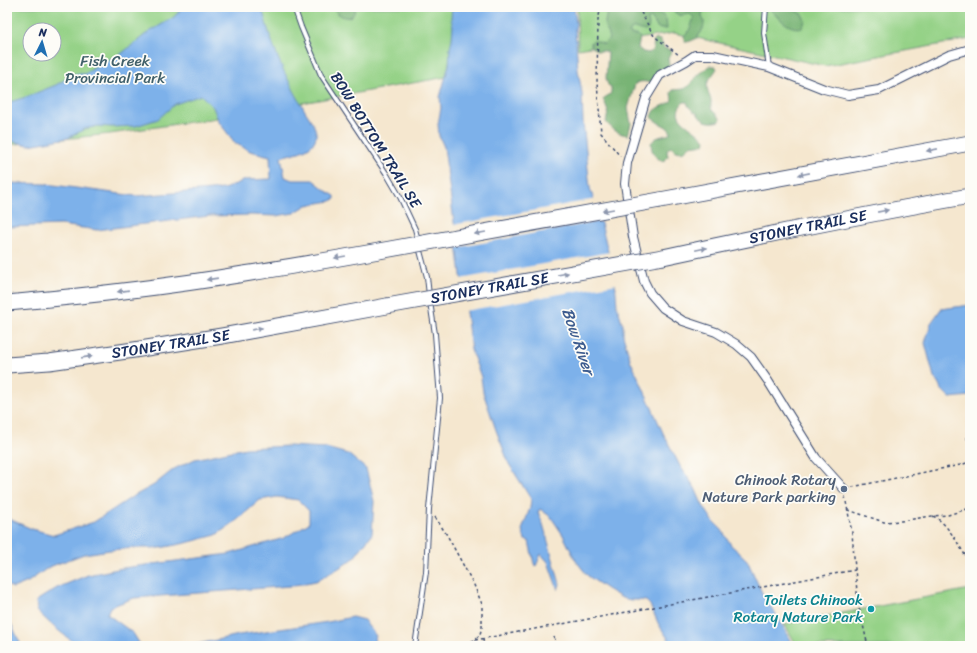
<svg xmlns="http://www.w3.org/2000/svg" width="977" height="653" viewBox="0 0 977 653" font-family="Sriracha,sans-serif">
  <style>
    .green { fill: #95d287; stroke: #588072; fill-rule: evenodd }
    .forest { fill: #78b474; stroke: #4a7269 }
    .water { fill: #7db1ea; stroke: #4c70a4 }
    .pier { fill: #f5e7cf }
    .lines { fill: none; stroke-linecap: round; stroke-linejoin: round }
    .lane-casing { stroke: #3c4b6f; stroke-width: 6 }
    .street-casing { stroke: #3c4b6f; stroke-width: 10 }
    .highway-casing { stroke: #3c4b6f; stroke-width: 17 }
    .path { stroke: #3c4b6f; stroke-width: 1.5; stroke-dasharray: 3 3; stroke-linecap: butt }
    .lane { stroke: #fff; stroke-width: 4 }
    .street { stroke: #fff; stroke-width: 8 }
    .highway { stroke: #fff; stroke-width: 15 }
    .highway-bridge-casing { stroke: #3c4b6f; stroke-width: 17; stroke-linecap: butt }
    .highway-bridge { stroke: #fff; stroke-width: 15 }
    .oneway { fill: #8d97ae }
    .service-dot { fill: #5c6f8a; stroke: #fdfcf7; stroke-width: 1.5 }
    .culture-dot { fill: #0f9aa8; stroke: #fdfcf7; stroke-width: 1.5 }
    .labels { text-anchor: middle; stroke-width: 3.5; stroke-linejoin: round; paint-order: stroke }
    .park-label { font-size: 15px; fill: #40606a; stroke: #fdfcf7 }
    .street-label { font-size: 15px; fill: #1b2f5e; stroke: #fdfcf7 }
    .service-label { font-size: 15px; fill: #4e5e75; stroke: #fdfcf7; text-anchor: end }
    .culture-label { font-size: 15px; fill: #0d838f; stroke: #fdfcf7; text-anchor: end }
    .water-label { font-size: 16px; font-style: italic; fill: #3d5c8f; stroke: #fdfcf7 }
  </style>
  <rect width="100%" height="100%" fill="#fdfcf7"/>
  <filter id="ink" filterUnits="userSpaceOnUse"><feTurbulence type="fractalNoise" baseFrequency=".025" numOctaves="2"/><feDisplacementMap in="SourceGraphic" scale="8" xChannelSelector="R" yChannelSelector="G"/><feConvolveMatrix kernelMatrix="1 2 1 2 8 2 1 2 1" color-interpolation-filters="sRGB"/></filter>
  <filter id="wash" filterUnits="userSpaceOnUse"><feTurbulence type="fractalNoise" baseFrequency=".012" numOctaves="4" result="noise"/><feDisplacementMap in="SourceGraphic" scale="16" xChannelSelector="R" yChannelSelector="G"/><feGaussianBlur stdDeviation="0.9" result="paint"/><feColorMatrix in="noise" values="0 0 0 0 0 0 0 0 0 0 0 0 0 0 0 0 0 1.4 0 .05"/><feComposite in="paint" operator="in"/></filter>
  <g filter="url(#wash)">
    <rect width="100%" height="100%" fill="#f5e7cf"/>
    <g class="green">
      <path d="M7,7H456L454,41L446,77L230,116L110,134L7,145ZM30,30H54V54H30Z"/>
      <polygon points="577,7 970,7 970,39 825,66 674,33 578,49"/>
      <polygon points="970,589 970,646 797,646 785,625 784,624"/>
    </g>
    <g class="forest">
      <path d="M331,7H356C352,25 339,16 331,7Z"/>
      <path d="M594,7H655L658,13L664,16L666,19L667,29H660L657,27L651,18L648,19L649,25L648,29L645,31L634,28L631,30L629,33L632,35H638L640,38L638,48L643,52L649,53C654,50 653,46 654,40L657,39L660,40L664,48L670,50L671,54C666,58 669,61 669,66L657,75L650,83C645,81 640,81 635,84L628,108L631,124L628,135C618,134 613,130 606,122C609,110 608,110 603,99C608,94 612,97 611,87L608,85L606,78L608,53L604,51H597L591,46V42L594,40L604,44C615,36 604,30 605,23C605,19 607,16 606,12Z"/>
      <path d="M668,7H707C705,9 702,12 702,15C702,18 704,20 704,22C705,31 695,42 686,42L684,39V36L689,31L694,18C689,10 686,17 679,15C675,13 671,9 668,7Z"/>
      <path d="M769,7H789L802,14L805,20L803,27C793,30 785,24 778,17C774,14 771,11 769,7Z"/>
      <path d="M709,66H715L717,68C714,75 706,80 707,88C708,92 710,97 711,101C711,104 710,107 712,110C715,114 719,115 721,120C716,123 706,123 702,119C700,118 699,116 698,114C693,111 689,109 687,102H684C668,116 689,125 698,133C701,135 703,138 705,140L704,144L690,146C685,153 677,154 672,147L669,148L667,151L668,157L665,160L662,161C654,156 652,154 651,143C653,141 655,138 659,137C664,135 667,136 671,133C668,124 657,125 652,117C655,104 666,108 672,100L671,93L673,90L683,89L689,86L696,77Z"/>
    </g>
    <g class="water">
      <path d="M183,7H251L263,12C267,27 272,43 278,58C285,75 294,91 303,107C307,116 320,129 315,140C310,152 292,153 281,157L285,177L292,180H313L328,192L335,196V199L331,201L307,205L294,213L276,216L252,215L209,216L97,230L61,225L7,227V183L46,184L136,196L224,189L245,180L271,179L270,156L250,151L235,143L219,122L213,107L201,95L175,104L158,119L136,126L112,127L98,126L85,129L68,138L29,145L7,140V103L26,97L56,85L74,74H85L100,64L121,54L146,34L174,17Z"/>
      <polygon points="452,7 574,7 576,24 575,28 578,70 582,93 583,122 590,188 602,227 615,280 617,306 623,325 623,335 631,362 639,379 664,435 680,466 695,488 702,504 713,521 722,530 731,545 747,560 763,595 782,624 794,646 673,646 659,625 650,605 646,601 638,600 631,600 622,598 607,589 588,576 576,561 563,535 551,517 540,509 538,512 543,524 560,584 558,590 548,562 541,554 536,566 534,564 529,541 525,540 522,530 530,508 531,499 509,464 496,430 483,392 481,377 471,350 444,147 439,136 438,124 441,108 440,97 449,65 450,48 452,39 453,26 451,19"/>
      <polygon points="970,305 970,396 950,398 942,390 934,377 925,343 931,323 941,309"/>
      <polygon points="289,446 326,448 348,454 366,469 374,501 372,534 353,559 339,568 316,581 290,586 134,598 110,607 107,614 133,633 141,646 78,646 54,627 37,611 36,601 57,588 88,575 123,568 229,554 284,538 309,523 309,511 298,500 277,497 260,500 236,521 216,535 186,543 160,548 135,548 110,550 84,554 49,567 28,582 13,588 7,585 7,518 32,529 54,535 94,522 132,497 154,485 174,469 195,459 246,448"/>
      <polygon points="7,617 9,619 21,645 23,646 7,646"/>
      <polygon points="352,617 364,620 376,636 372,646 189,646 239,635 328,622"/>
    </g>
    <g class="pier">
      <polygon points="596,199 602,221 455,248 452,225"/>
      <polygon points="610,252 617,284 464,311 460,279"/>
    </g>
  </g>
  <g filter="url(#ink)">
    <g class="lines">
      <g class="lane-casing">
        <g id="lane">
          <polyline points="294,7 301,27 321,75 386,173 400,197 415,229 418,240"/>
          <polyline points="766,7 764,33 769,67"/>
          <polyline points="419,247 427,277 429,295"/>
          <polyline points="415,646 426,572 429,509 440,398 435,334 430,302"/>
        </g>
      </g>
      <g class="street-casing">
        <polyline id="street" points="844,489 816,458 768,381 751,357 736,344 716,332 683,321 663,308 650,293 644,281 633,237 625,184 627,163 646,98 660,75 686,61 695,55 713,55 769,67 824,89 848,95 879,90 949,55 970,49"/>
      </g>
      <g class="highway-casing">
        <g id="highway">
          <polyline points="660,200 970,143"/>
          <path id="s1" d="M663,257C765,235 867,214 970,196"/>
          <path d="M7,303C86,296 166,287 244,274C289,267 334,259 379,251"/>
          <path id="s2" d="M7,365L49,362L134,350L222,336L387,306"/>
        </g>
      </g>
      <g class="path">
        <polyline points="601,7 598,20 597,83 601,133 620,156"/>
        <polyline points="638,7 654,36 679,55"/>
        <polyline points="970,432 967,436 970,462"/>
        <polyline points="852,487 960,465 970,462"/>
        <polyline points="845,496 852,533 858,604 868,646"/>
        <polyline points="848,510 884,522 901,521 932,516 948,515 970,508"/>
        <path d="M933,516C949,524 960,548 970,563"/>
        <polyline points="435,517 447,535 474,585 482,604 482,627 480,634 475,640 467,643 452,643 445,646"/>
        <polyline points="554,637 557,646"/>
        <polyline points="483,639 484,646"/>
        <polyline points="475,640 855,570"/>
      </g>
      <use href="#lane" class="lane"/>
      <use href="#street" class="street"/>
      <use href="#highway" class="highway"/>
      <g class="highway-bridge-casing">
        <g id="highway-bridge">
          <polyline points="379,251 660,200"/>
          <path id="s3" d="M387,306L663,257"/>
        </g>
      </g>
      <use href="#highway-bridge" class="highway-bridge"/>
    </g>
    <defs><path id="oneway-solid" d="M-6-.8H1V-3.2L6.5 0L1 3.2V.8H-6Z"/></defs>
    <g class="oneway">
      <use href="#oneway-solid" transform="translate(932 150) rotate(169)"/>
      <use href="#oneway-solid" transform="translate(804 174) rotate(169)"/>
      <use href="#oneway-solid" transform="translate(608 210) rotate(170)"/>
      <use href="#oneway-solid" transform="translate(883 211) rotate(-11)"/>
      <use href="#oneway-solid" transform="translate(480 233) rotate(170)"/>
      <use href="#oneway-solid" transform="translate(701 249) rotate(-12)"/>
      <use href="#oneway-solid" transform="translate(340 257) rotate(170)"/>
      <use href="#oneway-solid" transform="translate(563 274) rotate(-10)"/>
      <use href="#oneway-solid" transform="translate(212 279) rotate(172)"/>
      <use href="#oneway-solid" transform="translate(123 291) rotate(172)"/>
      <use href="#oneway-solid" transform="translate(257 329) rotate(-10)"/>
      <use href="#oneway-solid" transform="translate(87 357) rotate(-8)"/>
    </g>
  </g>
  <circle class="service-dot" cx="844" cy="489" r="4"/>
  <circle class="culture-dot" cx="871" cy="609" r="4"/>
  <g class="labels">
    <g class="park-label">
      <text x="115" y="66">Fish Creek<tspan x="115" dy="17">Provincial Park</tspan></text>
    </g>
    <g class="street-label">
      <text transform="translate(376 140) rotate(58)" y="5">BOW BOTTOM TRAIL SE</text>
      <text dy="5" stroke="none"><textPath href="#s1" startOffset="148">STONEY TRAIL SE</textPath></text>
      <text dy="5" stroke="none"><textPath href="#s3" startOffset="104">STONEY TRAIL SE</textPath></text>
      <text dy="5" stroke="none"><textPath href="#s2" startOffset="165">STONEY TRAIL SE</textPath></text>
    </g>
    <g class="service-label">
      <text x="836" y="485">Chinook Rotary<tspan x="836" dy="17">Nature Park parking</tspan></text>
    </g>
    <g class="culture-label">
      <text x="863" y="605">Toilets Chinook<tspan x="863" dy="17">Rotary Nature Park</tspan></text>
    </g>
    <g class="water-label">
      <text transform="translate(579 341) rotate(71)" y="6">Bow River</text>
    </g>
  </g>
  <rect width="977" height="653" fill="none" stroke="#fdfcf7" stroke-width="24"/>
  <g transform="translate(42 42) rotate(5)"><circle r="19" fill="#fdfcf7" stroke="#a3aaba"/>
  <path d="M0-3L7 15L0 10L-7 15Z" fill="#1f6fb2"/>
  <text y="-6" font-size="11" font-weight="bold" text-anchor="middle" fill="#1b2f5e">N</text>
  </g>
</svg>
